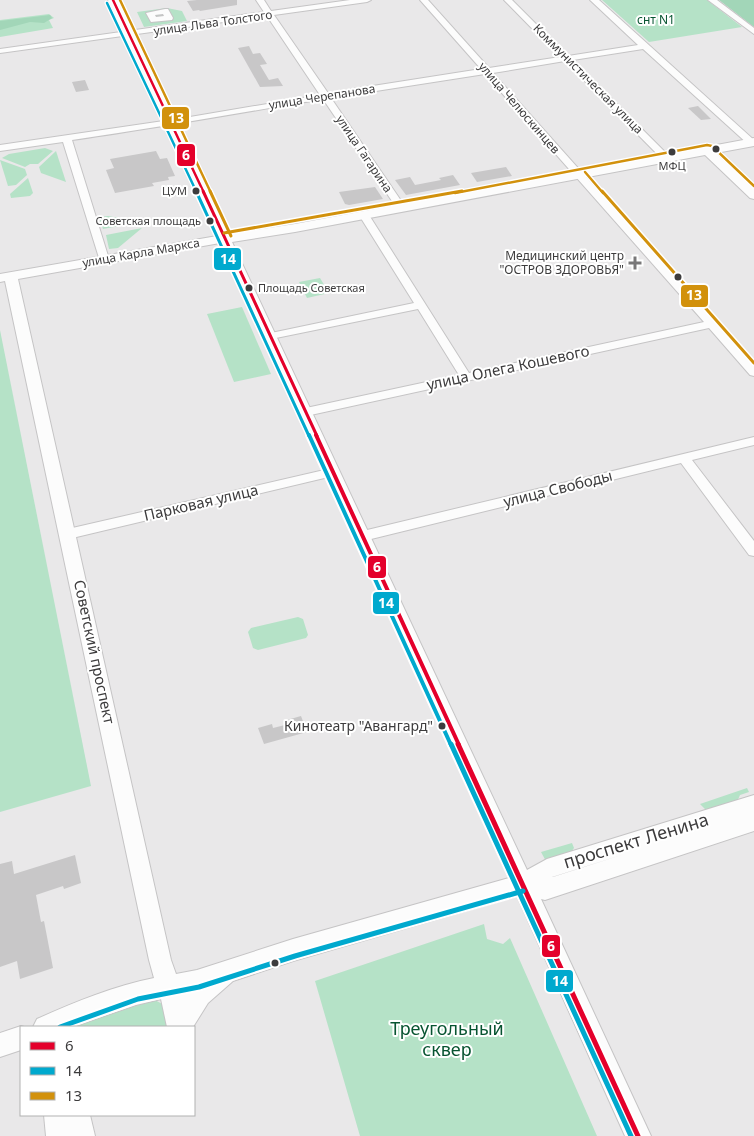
<svg xmlns="http://www.w3.org/2000/svg" width="754" height="1136" viewBox="0 0 754 1136" font-family="'Noto Sans',sans-serif">
  <style>
    .green { fill: #b5e2c7 }
    .forest { fill: #a2d6b8 }
    .building { fill: #c8c7c8 }
    .lines { fill: none; stroke-linecap: round; stroke-linejoin: round }
    .minor-casing { stroke: #c5c4c5; stroke-width: 2 }
    .major-casing { stroke: #c5c4c5; stroke-width: 2 }
    .minor { fill: #fcfcfc; fill-rule: evenodd }
    .major { fill: #fcfcfc; fill-rule: evenodd }
    .bus-1-far3-casing { stroke: #fff; stroke-width: 5 }
    .bus-1-far2-casing { stroke: #fff; stroke-width: 6 }
    .bus-1-far1-casing { stroke: #fff; stroke-width: 8 }
    .bus-1-casing { stroke: #fff; stroke-width: 9 }
    .bus-2-far3-casing { stroke: #fff; stroke-width: 5 }
    .bus-2-far2-casing { stroke: #fff; stroke-width: 6 }
    .bus-2-far1-casing { stroke: #fff; stroke-width: 8 }
    .bus-2-casing { stroke: #fff; stroke-width: 9 }
    .bus-3-far1-casing { stroke: #fff; stroke-width: 5 }
    .bus-3-casing { stroke: #fff; stroke-width: 6 }
    .bus-1-far3 { stroke: #e4002b; stroke-width: 2.5 }
    .bus-1-far2 { stroke: #e4002b; stroke-width: 3 }
    .bus-1-far1 { stroke: #e4002b; stroke-width: 4 }
    .bus-1 { stroke: #e4002b; stroke-width: 5 }
    .bus-2-far3 { stroke: #00a9ce; stroke-width: 2.5 }
    .bus-2-far2 { stroke: #00a9ce; stroke-width: 3 }
    .bus-2-far1 { stroke: #00a9ce; stroke-width: 4 }
    .bus-2 { stroke: #00a9ce; stroke-width: 5 }
    .bus-3-far1 { stroke: #d2910c; stroke-width: 2.5 }
    .bus-3 { stroke: #d2910c; stroke-width: 3 }
    .bus-dot { fill: #3d3c3d; stroke: #fff; stroke-width: 2 }
    .poi-dot { fill: #797879; stroke: #fff; stroke-width: 2 }
    .labels { text-anchor: middle; stroke-width: 4; stroke-linejoin: round; paint-order: stroke }
    .far-bus-label { font-size: 11px; fill: #3d3c3d; stroke: #fff; text-anchor: end }
    .far-park-label { font-size: 12px; fill: #075431; stroke: #fff }
    .far-street-label { font-size: 12px; fill: #3d3c3d; stroke: #fff }
    .far-poi-label { font-size: 12px; fill: #3d3c3d; stroke: #fff; text-anchor: end }
    .bus-label { font-size: 14px; fill: #3d3c3d; stroke: #fff; text-anchor: end }
    .street-label { font-size: 15px; fill: #3d3c3d; stroke: #fff }
    .near-street-label { font-size: 18px; fill: #3d3c3d; stroke: #fff }
    .near-park-label { font-size: 18px; fill: #075431; stroke: #fff }
    .line-badge { stroke: #fff; stroke-width: 2 }
    .badge-label { font-size: 14px; text-anchor: middle; font-weight: bold; fill: #fff }
  </style>
  <rect width="100%" height="100%" fill="#e9e8e9"/>
  <g class="green">
    <polygon points="602,0 707,0 742,27 649,42"/>
    <polygon points="167,8 182,11 187,21 144,27 137,12"/>
    <polygon points="49,14 54,18 49,20 53,28 0,37 0,20"/>
    <polygon points="45,148 53,151 38,164 30,164 25,167 2,158 9,154"/>
    <polygon points="56,151 66,182 41,173 39,167"/>
    <polygon points="0,160 25,169 27,175 16,185 8,186"/>
    <polygon points="28,178 33,193 30,196 11,198 10,194"/>
    <polygon points="108,216 140,222 103,229 99,217"/>
    <polygon points="142,228 118,248 109,249 106,235"/>
    <polygon points="320,278 329,293 307,298 299,282"/>
    <polygon points="242,307 271,374 234,382 207,314"/>
    <polygon points="0,330 91,786 0,812"/>
    <polygon points="298,617 303,619 308,635 306,638 258,650 253,648 248,632 251,628"/>
    <polygon points="747,788 749,792 740,795 736,804 707,811 700,804"/>
    <polygon points="572,843 574,848 571,852 547,863 541,852"/>
    <polygon points="484,924 487,939 503,944 510,938 597,1136 360,1136 315,981"/>
    <polygon points="155,1000 164,1005 171,1016 169,1027 74,1027 77,1024"/>
  </g>
  <g class="forest">
    <polygon points="719,0 754,0 754,27"/>
    <polygon points="50,15 52,18 44,23 30,22 0,30 0,21"/>
  </g>
  <g class="building">
    <polygon points="197,0 237,0 237,5 200,11 199,10 193,11 187,1"/>
    <polygon points="249,46 253,54 260,53 267,64 260,65 269,80 278,78 283,86 260,87 238,48"/>
    <polygon points="85,80 89,90 76,92 72,82"/>
    <polygon points="698,106 711,119 701,120 688,108"/>
    <polygon points="156,151 160,159 167,158 175,176 168,177 169,180 152,183 154,186 115,193 106,170 114,168 110,159"/>
    <polygon points="506,167 512,176 477,182 471,173"/>
    <polygon points="453,175 460,185 406,195 395,180 410,177 415,185 441,180 439,178"/>
    <polygon points="375,187 383,199 349,205 345,204 339,192"/>
    <polygon points="301,716 307,732 264,744 258,728 272,724 273,728 289,724 287,720"/>
    <polygon points="75,855 81,883 64,889 63,886 36,895 41,922 44,921 53,968 20,979 17,961 0,967 0,864 12,861 14,874"/>
  </g>
  <g class="lines">
    <g class="minor-casing">
      <g id="minor">
        <path d="M256,0H264L271,11L350,0H371L367,2L274,15L328,93L481,69L420,0H428L489,68L560,57L504,0H512L568,56L638,45L590,0H599L754,140V145H749L643,49L573,60L670,157V161H664L565,61L493,73L754,365V376L750,375L709,328L306,416L302,415L300,412L302,409L306,408L459,375L418,309L271,339L265,336L271,333L414,303L359,215L364,212L369,215L469,373L704,322L485,74L331,98L406,208L401,211L398,210L323,99C239,113 156,128 72,140L109,259L108,261H100L63,142L0,151V145L184,118L320,95L267,16L0,53V49L264,12Z"/>
        <polygon points="708,0 717,0 754,28 754,34"/>
        <path d="M165,9H168L173,18L172,20L151,22L146,13ZM163,14L164,16L156,17L155,15Z"/>
        <polygon points="754,437 754,445 692,460 754,541 754,556 749,555 681,463 363,541 358,539 356,536 358,533 363,531"/>
        <polygon points="333,468 339,472 337,475 68,539 63,537 61,534 63,531 68,529"/>
      </g>
    </g>
    <g class="major-casing">
      <g id="major">
        <path d="M108,0H118L229,234L295,224L754,138V146L716,153L754,188V199L750,198L705,155L295,232L232,242L527,870L547,859L754,795V831L545,900L541,899L651,1136H625L517,896L293,961L233,981L208,1003L193,1027H167L161,999L136,1005L72,1027H33L37,1019C75,1002 114,986 154,978L149,960L5,281L0,282V274L217,236ZM220,243L509,878L293,939L197,970L176,974L171,960L18,279ZM628,853L552,877H553Z"/>
        <polygon points="21,1026 24,1027 21,1027 21,1050 0,1057 0,1033"/>
        <polygon points="44,1115 90,1115 95,1136 46,1136"/>
      </g>
    </g>
    <use href="#minor" class="minor"/>
    <use href="#major" class="major"/>
    <g class="bus-1-far3-casing">
      <polyline id="bus-1-far3" points="113,0 204,193"/>
    </g>
    <g class="bus-1-far2-casing">
      <polyline id="bus-1-far2" points="203,191 317,436"/>
    </g>
    <g class="bus-1-far1-casing">
      <polyline id="bus-1-far1" points="316,435 459,745"/>
    </g>
    <g class="bus-1-casing">
      <polyline id="bus-1" points="458,744 638,1136"/>
    </g>
    <g class="bus-2-far3-casing">
      <polyline id="bus-2-far3" points="107,3 197,193"/>
    </g>
    <g class="bus-2-far2-casing">
      <polyline id="bus-2-far2" points="196,191 309,436"/>
    </g>
    <g class="bus-2-far1-casing">
      <polyline id="bus-2-far1" points="309,435 451,745"/>
    </g>
    <g class="bus-2-casing">
      <g id="bus-2">
        <polyline points="451,744 631,1136"/>
        <polyline points="60,1027 138,999 199,987 295,956 523,891"/>
      </g>
    </g>
    <g class="bus-3-far1-casing">
      <g id="bus-3-far1">
        <polyline points="120,0 211,193"/>
        <polyline points="585,172 603,193"/>
        <polyline points="455,193 707,145 712,146 754,186"/>
      </g>
    </g>
    <g class="bus-3-casing">
      <g id="bus-3">
        <polyline points="210,191 231,236"/>
        <polyline points="602,191 754,363"/>
        <polyline points="224,233 462,191"/>
      </g>
    </g>
    <use href="#bus-1-far3" class="bus-1-far3"/>
    <use href="#bus-1-far2" class="bus-1-far2"/>
    <use href="#bus-1-far1" class="bus-1-far1"/>
    <use href="#bus-1" class="bus-1"/>
    <use href="#bus-2-far3" class="bus-2-far3"/>
    <use href="#bus-2-far2" class="bus-2-far2"/>
    <use href="#bus-2-far1" class="bus-2-far1"/>
    <use href="#bus-2" class="bus-2"/>
    <use href="#bus-3-far1" class="bus-3-far1"/>
    <use href="#bus-3" class="bus-3"/>
  </g>
  <g class="bus-dot">
    <circle cx="716" cy="149" r="4.5"/>
    <circle cx="672" cy="152" r="4.5"/>
    <circle cx="196" cy="191" r="4.5"/>
    <circle cx="210" cy="221" r="4.5"/>
    <circle cx="678" cy="277" r="4.5"/>
    <circle cx="249" cy="288" r="4.5"/>
    <circle cx="442" cy="726" r="4.5"/>
    <circle cx="275" cy="963" r="4.5"/>
  </g>
  <path class="poi-dot" d="M632.5 255.5h5v5h5v5h-5v5h-5v-5h-5v-5h5z"/>
  <g class="labels">
    <g class="far-bus-label">
      <text x="672" y="170" text-anchor="middle">МФЦ</text>
      <text x="187" y="195">ЦУМ</text>
      <text x="201" y="225">Советская площадь</text>
      <text x="258" y="292" text-anchor="start">Площадь Советская</text>
    </g>
    <g class="far-park-label">
      <text x="656" y="24">снт N1</text>
    </g>
    <g class="far-street-label">
      <text transform="translate(213 23) rotate(-8)" y="4">улица Льва Толстого</text>
      <text transform="translate(588 79) rotate(45)" y="4">Коммунистическая улица</text>
      <text transform="translate(322 97) rotate(-9)" y="4">улица Черепанова</text>
      <text transform="translate(519 108) rotate(49)" y="4">улица Челюскинцев</text>
      <text transform="translate(364 154) rotate(56)" y="4">улица Гагарина</text>
      <text transform="translate(141 253) rotate(-10)" y="4">улица Карла Маркса</text>
    </g>
    <g class="far-poi-label">
      <text x="624" y="260">Медицинский центр<tspan x="624" dy="14">"ОСТРОВ ЗДОРОВЬЯ"</tspan></text>
    </g>
    <g class="bus-label">
      <text x="433" y="731">Кинотеатр "Авангард"</text>
    </g>
    <g class="street-label">
      <text transform="translate(508 368) rotate(-12)" y="5">улица Олега Кошевого</text>
      <text transform="translate(558 489) rotate(-14)" y="5">улица Свободы</text>
      <text transform="translate(201 503) rotate(-13)" y="5">Парковая улица</text>
      <text transform="translate(94 652) rotate(78)" y="5">Советский проспект</text>
    </g>
    <g class="near-street-label">
      <text transform="translate(636 841) rotate(-17)" y="6">проспект Ленина</text>
    </g>
    <g class="near-park-label">
      <text x="447" y="1035">Треугольный<tspan x="447" dy="21">сквер</tspan></text>
    </g>
  </g>
  <g class="line-badge">
    <rect x="161" y="106" width="29" height="24" rx="5" fill="#d2910c"/>
    <rect x="176" y="143" width="20" height="24" rx="5" fill="#e4002b"/>
    <rect x="213" y="247" width="29" height="24" rx="5" fill="#00a9ce"/>
    <rect x="680" y="284" width="29" height="24" rx="5" fill="#d2910c"/>
    <rect x="367" y="555" width="20" height="24" rx="5" fill="#e4002b"/>
    <rect x="372" y="591" width="28" height="24" rx="5" fill="#00a9ce"/>
    <rect x="541" y="934" width="20" height="24" rx="5" fill="#e4002b"/>
    <rect x="545" y="969" width="29" height="24" rx="5" fill="#00a9ce"/>
  </g>
  <g class="badge-label">
    <text x="176" y="123">13</text>
    <text x="186" y="160">6</text>
    <text x="228" y="264">14</text>
    <text x="694" y="300">13</text>
    <text x="377" y="572">6</text>
    <text x="386" y="608">14</text>
    <text x="551" y="951">6</text>
    <text x="560" y="986">14</text>
  </g>
  <rect x="20" y="1026" width="175" height="90" fill="#ffffff" stroke="#b1b1b1"/>
  <rect x="30" y="1042" width="25" height="8" fill="#e4002b" stroke="#b1b1b1"/>
  <text x="65" y="1051" font-size="15" fill="#3d3c3d">6</text>
  <rect x="30" y="1067" width="25" height="8" fill="#00a9ce" stroke="#b1b1b1"/>
  <text x="65" y="1076" font-size="15" fill="#3d3c3d">14</text>
  <rect x="30" y="1092" width="25" height="8" fill="#d2910c" stroke="#b1b1b1"/>
  <text x="65" y="1101" font-size="15" fill="#3d3c3d">13</text>
</svg>
